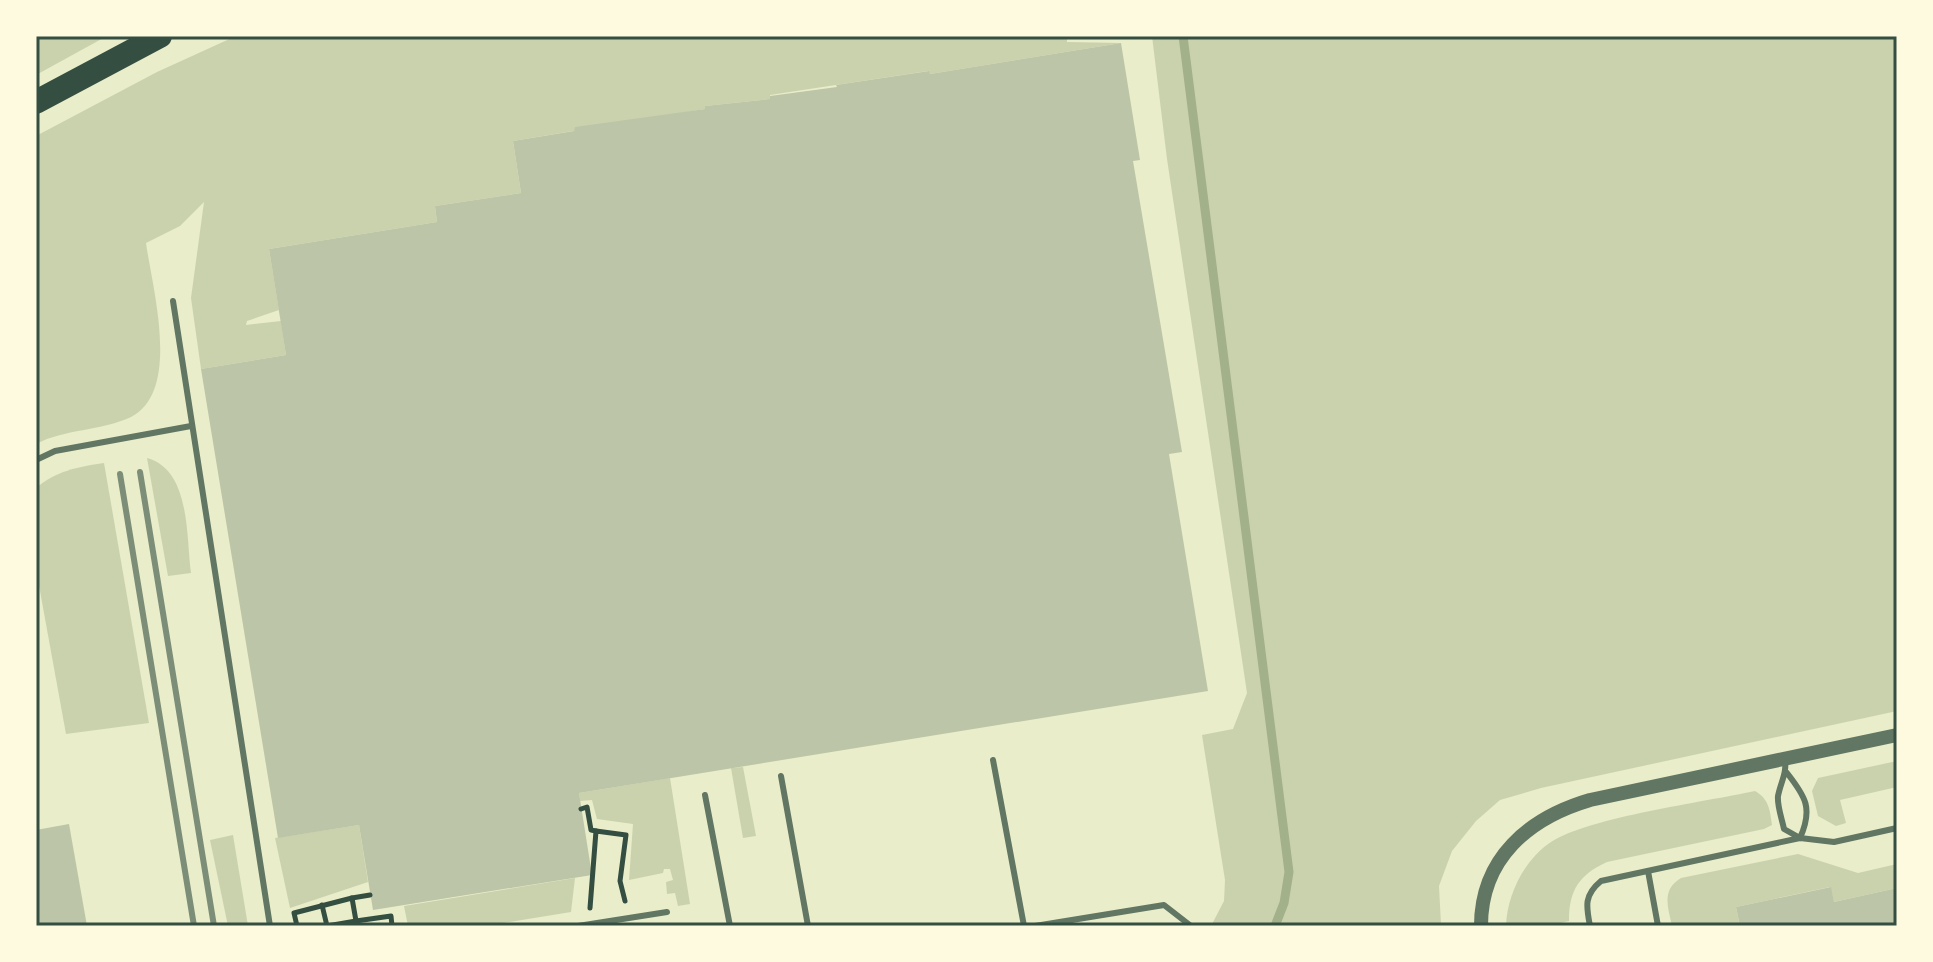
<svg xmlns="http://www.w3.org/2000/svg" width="1933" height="962" viewBox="0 0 1933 962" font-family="'Noto Serif',serif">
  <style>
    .green { fill: #cad2ad }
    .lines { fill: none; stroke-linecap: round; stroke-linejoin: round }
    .stream { stroke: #a3b18a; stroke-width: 9 }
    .building { fill: #bcc5a7 }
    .path { stroke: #344e41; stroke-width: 5 }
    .service { stroke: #617663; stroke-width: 6 }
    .tertiary { stroke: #617663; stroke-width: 14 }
    .motorway { stroke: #344e41; stroke-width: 24 }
    .rail { stroke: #7c8e77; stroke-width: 6 }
    .neatline { fill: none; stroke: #344e41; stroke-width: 3 }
  </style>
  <rect width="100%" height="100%" fill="#e9edc9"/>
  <g class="green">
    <polygon points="36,36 107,36 36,75"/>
    <path d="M236,36H1067V42L1121,43L930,74L928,71L770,95V99L705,106V109L513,141L521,193L435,206L437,222L269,249L279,310L247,321L246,325L281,321L286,355L201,369L191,298L204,202L180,226L146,243C152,287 182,391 131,417C101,431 64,429 36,444V136L157,72Z"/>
    <polygon points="1152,36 1897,36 1897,711 1541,788 1500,800 1476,821 1452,851 1439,886 1441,925 1437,926 1211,926 1224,901 1225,880 1202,735 1233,729 1247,693 1167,159"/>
    <path d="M147,458C191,470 186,537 191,573L168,576Z"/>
    <path d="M104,463L149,723L66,734L36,569V488C56,471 77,467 104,463Z"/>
    <polygon points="1897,761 1897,787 1840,800 1846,823 1836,826 1818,816 1812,791 1818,778"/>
    <polygon points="743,767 756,836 743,838 731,768"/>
    <polygon points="670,778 690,904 678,906 675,893 667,894 666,882 673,880 670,869 664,869 663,873 629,880 633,824 597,819 592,800 580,801 579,793"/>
    <path d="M1755,791C1769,799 1770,810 1772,825L1764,829L1607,862C1579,875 1569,890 1569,921L1548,926H1506C1507,895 1524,860 1551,842C1590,817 1705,802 1755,791Z"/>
    <polygon points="359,825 368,882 290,908 275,838"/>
    <polygon points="233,835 248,926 228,926 210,840"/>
    <path d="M1798,854L1858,873L1897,864V888L1834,902L1830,887L1736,907L1740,926H1672C1668,907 1661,890 1681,878Z"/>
    <polygon points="575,878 571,912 484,926 408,926 404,906"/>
  </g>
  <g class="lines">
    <polyline class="stream" points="1183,36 1289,872 1284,903 1275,926"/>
  </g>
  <g class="building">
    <polygon points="1121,43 1140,160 1133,161 1182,452 1169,454 1208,691 579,793 592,875 373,910 359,825 278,838 201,369 286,355 269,249 437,222 435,206 521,193 513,141 574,131 575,127 705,109 705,106 770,99 770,96 837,87 836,85 929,71 930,74"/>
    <polygon points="69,824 87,926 36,926 36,830"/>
    <polygon points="1831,887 1834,902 1897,888 1897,926 1740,926 1736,907"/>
  </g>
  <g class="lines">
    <g class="path">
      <polyline points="581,809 587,807 591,830 596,831"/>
      <polyline points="352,898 370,895"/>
      <polyline points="322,905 327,926"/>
      <polyline points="590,908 596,831 626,835 620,881 625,901"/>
      <polyline points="356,921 391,916 392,926"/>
      <polyline points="297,926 294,913 352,898 356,921 327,926"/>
    </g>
    <g class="service">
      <polyline points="173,301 270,926"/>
      <polyline points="36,460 55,451 191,426"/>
      <path d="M1785,758C1787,774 1781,781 1778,796C1777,806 1782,819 1784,829L1800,838C1813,809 1806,797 1787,773"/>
      <polyline points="993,760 1024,926"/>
      <polyline points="781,776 808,926"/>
      <polyline points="705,795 730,926"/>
      <polyline points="1648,871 1658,926"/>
      <polyline points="578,926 667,912"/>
      <polyline points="1035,926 1164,905 1191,926"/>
      <path d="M1590,926C1586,906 1584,895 1601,881L1800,838L1834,842L1897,828"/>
    </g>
    <path class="tertiary" d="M1481,926C1481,858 1529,818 1590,800L1897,735"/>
    <polyline class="motorway" points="36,102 160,36"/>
    <g class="rail">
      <polyline points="140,472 214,926"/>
      <polyline points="120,474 194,926"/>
    </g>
  </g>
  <rect width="1933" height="962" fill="none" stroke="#fefae0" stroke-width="76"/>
  <rect x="38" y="38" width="1857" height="886" class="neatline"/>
</svg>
